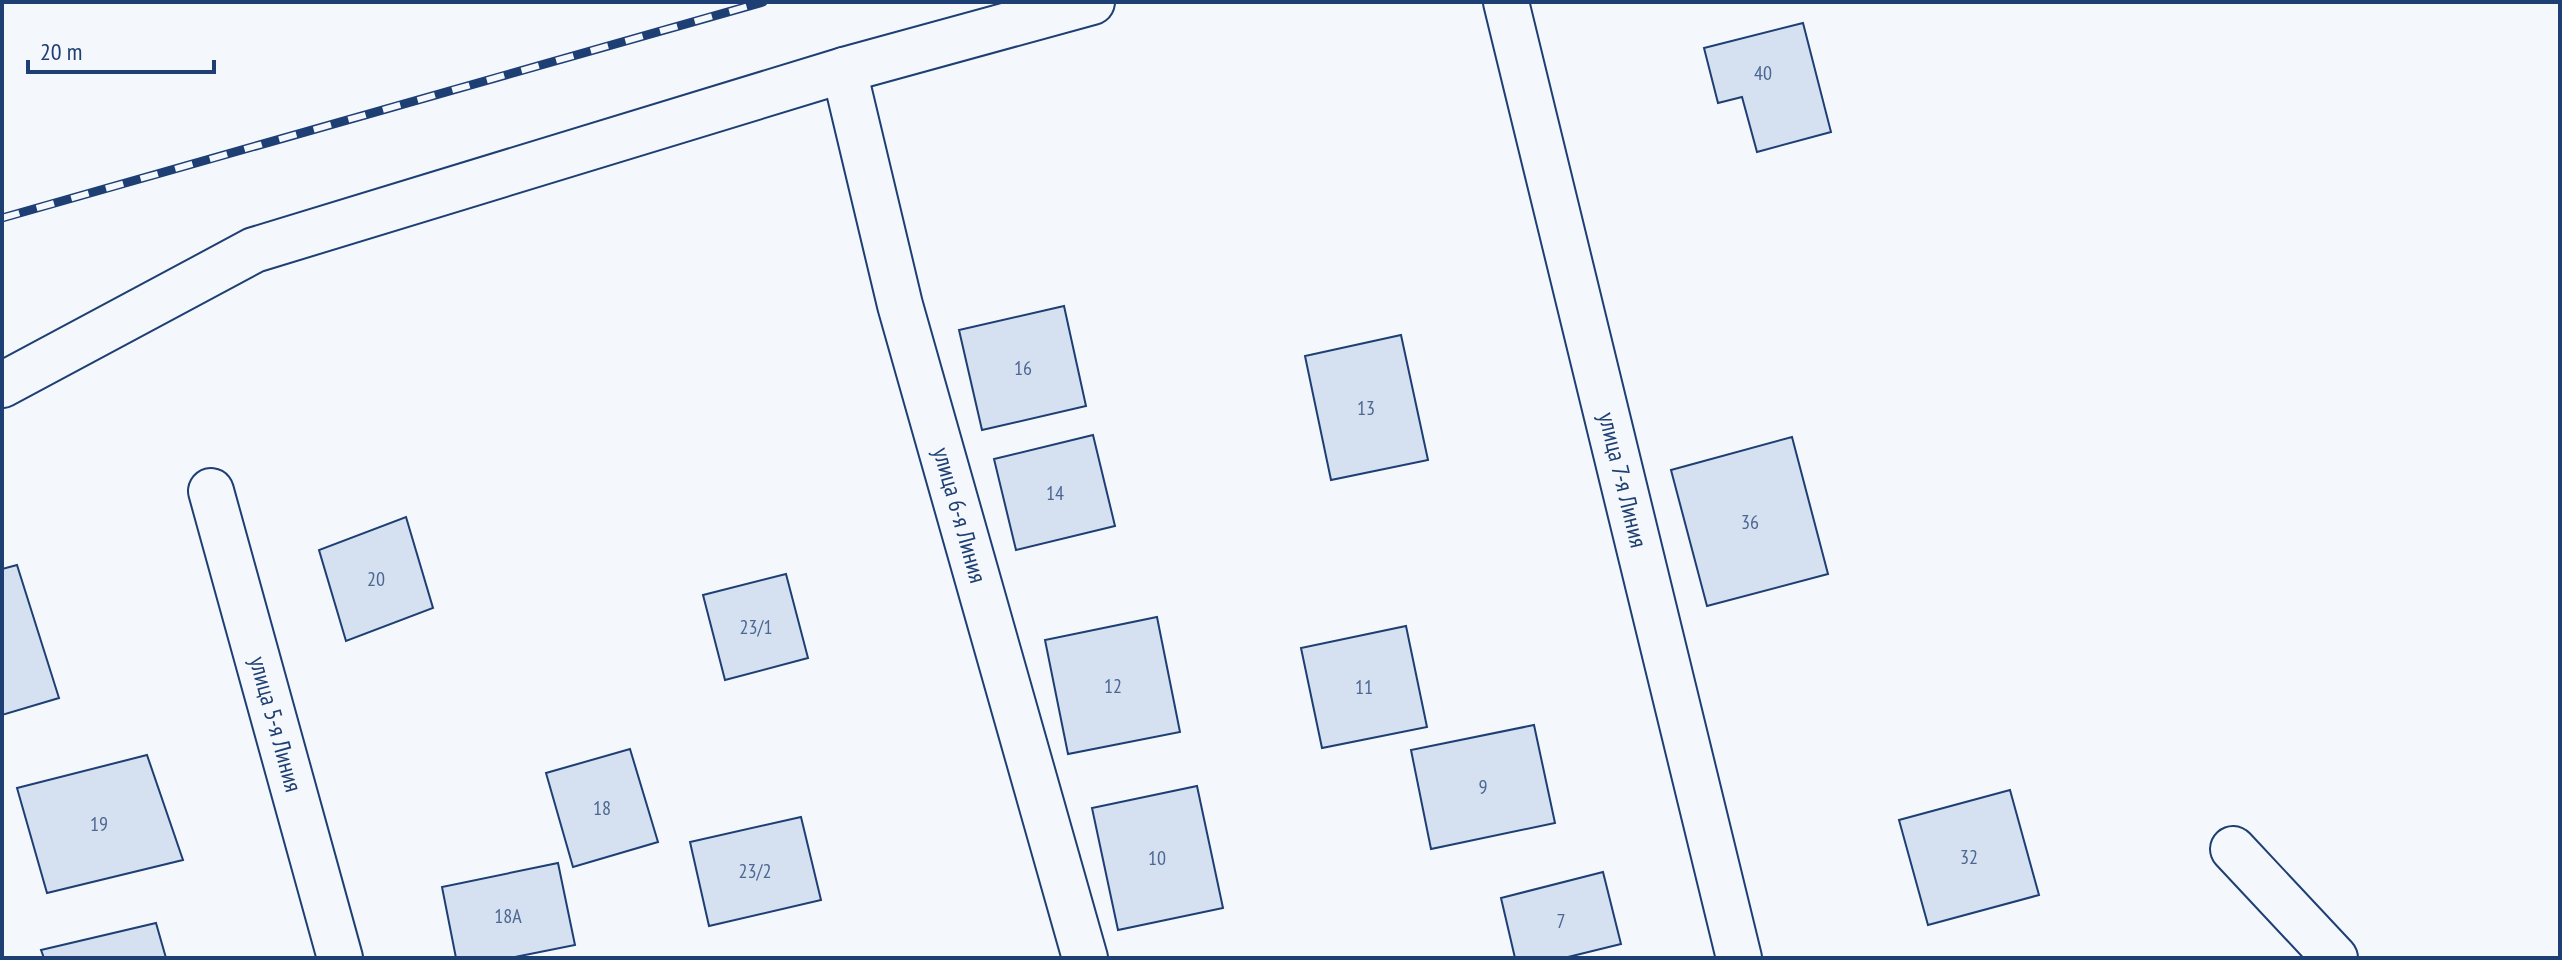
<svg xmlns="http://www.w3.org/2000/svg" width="2562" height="960" viewBox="0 0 2562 960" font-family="'PT Sans Narrow',sans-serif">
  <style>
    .building { fill: #d5e0f0; stroke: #1d3f73; stroke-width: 2 }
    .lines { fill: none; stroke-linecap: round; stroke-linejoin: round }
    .minor-casing { stroke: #1d3f73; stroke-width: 48 }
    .minor { stroke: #f4f7fb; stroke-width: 44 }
    .rail-casing { stroke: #1d3f73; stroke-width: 9 }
    .rail { stroke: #f4f7fb; stroke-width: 6; stroke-dasharray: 18; stroke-linecap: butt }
    .labels { text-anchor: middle; stroke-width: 6; stroke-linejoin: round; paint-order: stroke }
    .number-label { font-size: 20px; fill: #4b6792 }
    .street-label { font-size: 24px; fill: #1d3f73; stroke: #f4f7fb }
  </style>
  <rect width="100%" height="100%" fill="#f4f7fb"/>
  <g class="building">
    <polygon points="1803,23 1831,132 1757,152 1742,97 1718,103 1704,48"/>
    <polygon points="1064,306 1086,406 982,430 959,330"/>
    <polygon points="1401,335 1428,460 1331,480 1305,356"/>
    <polygon points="1093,435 1115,526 1016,550 994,459"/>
    <polygon points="1792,437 1828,574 1707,606 1671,470"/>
    <polygon points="406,517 433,608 346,641 319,550"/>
    <polygon points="17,565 59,698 2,715 2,569"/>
    <polygon points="786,574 808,658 725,680 703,595"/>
    <polygon points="1157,617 1180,732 1068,754 1045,640"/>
    <polygon points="1406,626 1427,727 1322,748 1301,648"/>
    <polygon points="1534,725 1555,823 1431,849 1411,750"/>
    <polygon points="630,749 658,842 573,867 546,773"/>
    <polygon points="147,755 183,860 47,893 17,788"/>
    <polygon points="1197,786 1223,908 1118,930 1092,808"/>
    <polygon points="2010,790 2039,895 1928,925 1899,820"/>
    <polygon points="801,817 821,900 709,926 690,842"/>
    <polygon points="558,863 575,945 510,958 456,958 442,887"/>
    <polygon points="1603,872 1621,944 1564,958 1515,958 1501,898"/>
    <polygon points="156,923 166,958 44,958 41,950"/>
  </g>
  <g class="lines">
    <g class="minor-casing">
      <g id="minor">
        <path id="s1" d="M1506,2L1739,958"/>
        <path id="s2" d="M844,70L900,305L1085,958"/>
        <polyline points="2,385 254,250 844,70 1092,2"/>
        <path id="s3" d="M211,491L340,958"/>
        <polyline points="2233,849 2335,958"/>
      </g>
    </g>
    <use href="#minor" class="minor"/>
    <g class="rail-casing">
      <polyline id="rail" points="2,218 763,2"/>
    </g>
    <use href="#rail" class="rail"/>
  </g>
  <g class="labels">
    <g class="number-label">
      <text x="1763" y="80">40</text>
      <text x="1023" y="375">16</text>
      <text x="1366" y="415">13</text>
      <text x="1055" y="500">14</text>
      <text x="1750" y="529">36</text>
      <text x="376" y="586">20</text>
      <text x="756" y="634">23/1</text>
      <text x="1113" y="693">12</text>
      <text x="1364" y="694">11</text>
      <text x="1483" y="794">9</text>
      <text x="602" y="815">18</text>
      <text x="99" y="831">19</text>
      <text x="1969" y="864">32</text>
      <text x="1157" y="865">10</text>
      <text x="755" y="878">23/2</text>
      <text x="508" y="923">18А</text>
      <text x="1561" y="928">7</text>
    </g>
    <g class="street-label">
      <text dy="8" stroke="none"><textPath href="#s1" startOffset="492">улица 7-я Линия</textPath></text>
      <text dy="8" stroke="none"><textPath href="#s2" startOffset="460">улица 6-я Линия</textPath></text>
      <text dy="8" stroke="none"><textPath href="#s3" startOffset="242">улица 5-я Линия</textPath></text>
    </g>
  </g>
  <rect width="2562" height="960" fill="none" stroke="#1d3f73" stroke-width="8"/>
  <path d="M28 60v12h186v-12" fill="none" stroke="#1d3f73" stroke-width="4"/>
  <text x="40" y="60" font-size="24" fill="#1d3f73" stroke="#f4f7fb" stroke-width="6" paint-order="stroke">20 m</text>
</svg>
